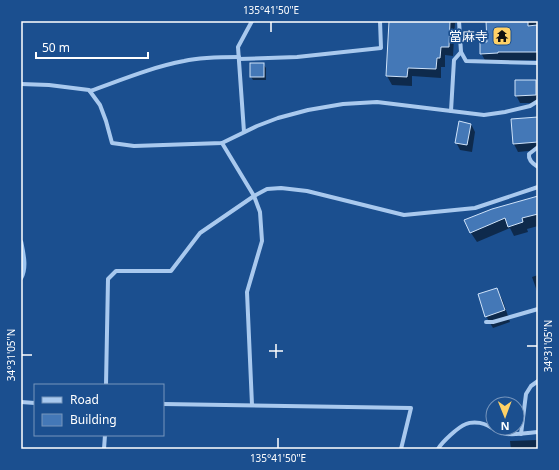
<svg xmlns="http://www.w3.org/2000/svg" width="559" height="470" viewBox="0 0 559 470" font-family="'Noto Sans','Noto Sans JP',sans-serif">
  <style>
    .shadow { fill: #0007 }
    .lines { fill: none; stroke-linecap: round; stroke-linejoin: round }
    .stream { stroke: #9cc4f0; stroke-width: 4.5 }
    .building { fill: #4478b7; stroke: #cfe3fa }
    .minor { stroke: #a9c9ee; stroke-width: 4 }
    .ticks { fill: none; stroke: #fff; stroke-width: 1.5 }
    .labels { text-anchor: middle; stroke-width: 3.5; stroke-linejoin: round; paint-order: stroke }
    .poi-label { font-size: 13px; fill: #fff; stroke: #1b4f8f; text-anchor: end }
    .neatline { fill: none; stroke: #fff; stroke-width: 1.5 }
    .ticks-label { font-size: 10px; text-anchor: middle; fill: #fff }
  </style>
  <rect width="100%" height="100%" fill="#1b4f8f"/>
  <g class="shadow">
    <polygon points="388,21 538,21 538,60 502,61 486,62 481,53 488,43 487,23 455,23 453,56 445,55 445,67 441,67 441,78 412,76 412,86 392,85 387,76 389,31 388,29"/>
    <polygon points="263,64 266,68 266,80 253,80 251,77"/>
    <polygon points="535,81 538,86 538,103 520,103 516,95"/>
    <polygon points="538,118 538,150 518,152 514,144"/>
    <polygon points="471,124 475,132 472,152 460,150 456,142"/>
    <polygon points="538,197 538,226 527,229 528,232 514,236 510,228 477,242 471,233"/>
    <polygon points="538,275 538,294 532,277"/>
    <polygon points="497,289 503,301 510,322 493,328 486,316"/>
    <polygon points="538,440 538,449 511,449 510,441"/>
  </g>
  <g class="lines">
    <path class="stream" d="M21,242C23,253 27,267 21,278"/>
  </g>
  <g class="building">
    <polygon points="389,21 450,21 449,47 441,47 440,58 437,58 436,69 408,68 407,77 386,76"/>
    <polygon points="486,21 528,21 528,26 537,25 537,52 498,52 498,53 480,54 480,42 487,42"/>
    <rect x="250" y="63" width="14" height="14"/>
    <polygon points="515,80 536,80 536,95 515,96"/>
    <polygon points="538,117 538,142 513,144 511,119"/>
    <polygon points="459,121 471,124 467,145 455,143"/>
    <polygon points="538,196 538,214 522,218 523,222 508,227 505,218 470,233 464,220 492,209"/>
    <polygon points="497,288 505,310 485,317 478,294"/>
  </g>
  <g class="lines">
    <g class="minor">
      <polyline points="459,21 461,52 466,61 538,63"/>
      <polyline points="239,59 297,57 381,48 380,21"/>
      <polyline points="21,84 49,85 89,90 100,105 106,121 112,143 134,146 222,143 257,126 278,118 308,110 343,104 377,102 484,115 505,112 530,106 538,101"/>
      <path d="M90,91C121,80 152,67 184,61C202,57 221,57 239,57"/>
      <polyline points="451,111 454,60 461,52"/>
      <polyline points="244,132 238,47 252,21"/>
      <polyline points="222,143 254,196 260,212 262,241 247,292 252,405"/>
      <path d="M538,147L529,154C528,160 533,164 538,167"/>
      <polyline points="486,322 493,322 538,309"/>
      <polyline points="106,385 108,279 116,271 171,271 200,233 254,196 267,189 281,188 307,191 404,215 475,208 538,187"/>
      <polyline points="21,402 35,403"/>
      <polyline points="163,404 411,408 401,449"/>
      <polyline points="521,434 526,394 531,386 538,381"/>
      <polyline points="104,449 105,435"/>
      <path d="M438,449C442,442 458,427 466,424C470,422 479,422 484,424C492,427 498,433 507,434C517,435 528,433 538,432"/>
    </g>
  </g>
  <path class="ticks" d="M271,22V32M276,344V358M527,346H537M269,351H283M22,355H32M278,438V448"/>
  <defs>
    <g id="temple-square" transform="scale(1)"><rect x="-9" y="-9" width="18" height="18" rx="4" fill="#ffd166" stroke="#1b4f8f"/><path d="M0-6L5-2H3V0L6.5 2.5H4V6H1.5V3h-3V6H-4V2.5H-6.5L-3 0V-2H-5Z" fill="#111"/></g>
  </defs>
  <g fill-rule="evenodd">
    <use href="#temple-square" x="502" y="36"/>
  </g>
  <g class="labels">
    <g class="poi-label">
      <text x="488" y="41">當麻寺</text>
    </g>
  </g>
  <rect width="559" height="470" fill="none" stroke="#1b4f8f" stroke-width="44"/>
  <rect x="34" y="384" width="130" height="52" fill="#1b4f8f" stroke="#7695bc"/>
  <rect x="42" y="397" width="20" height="6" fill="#a9c9ee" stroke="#7695bc"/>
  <text x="70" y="404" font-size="12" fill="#ffffff">Road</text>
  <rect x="42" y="414" width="20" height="12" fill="#4478b7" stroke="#7695bc"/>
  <text x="70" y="424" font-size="12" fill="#ffffff">Building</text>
  <g transform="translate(505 416) rotate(179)"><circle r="19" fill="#1b4f8f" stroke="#7695bc"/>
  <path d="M0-3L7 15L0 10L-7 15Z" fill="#ffd166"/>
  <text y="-6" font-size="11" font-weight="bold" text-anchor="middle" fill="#ffffff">N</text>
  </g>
  <path d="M36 52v6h112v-6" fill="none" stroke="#ffffff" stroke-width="2"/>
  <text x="42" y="52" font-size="12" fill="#ffffff" stroke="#1b4f8f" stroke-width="3" paint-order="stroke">50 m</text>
  <rect x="22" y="22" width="515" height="426" class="neatline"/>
  <g class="ticks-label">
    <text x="271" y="14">135°41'50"E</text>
    <text transform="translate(548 346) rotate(-90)" y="4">34°31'05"N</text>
    <text transform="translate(11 355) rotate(-90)" y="4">34°31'05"N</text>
    <text x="278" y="462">135°41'50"E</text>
  </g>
</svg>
